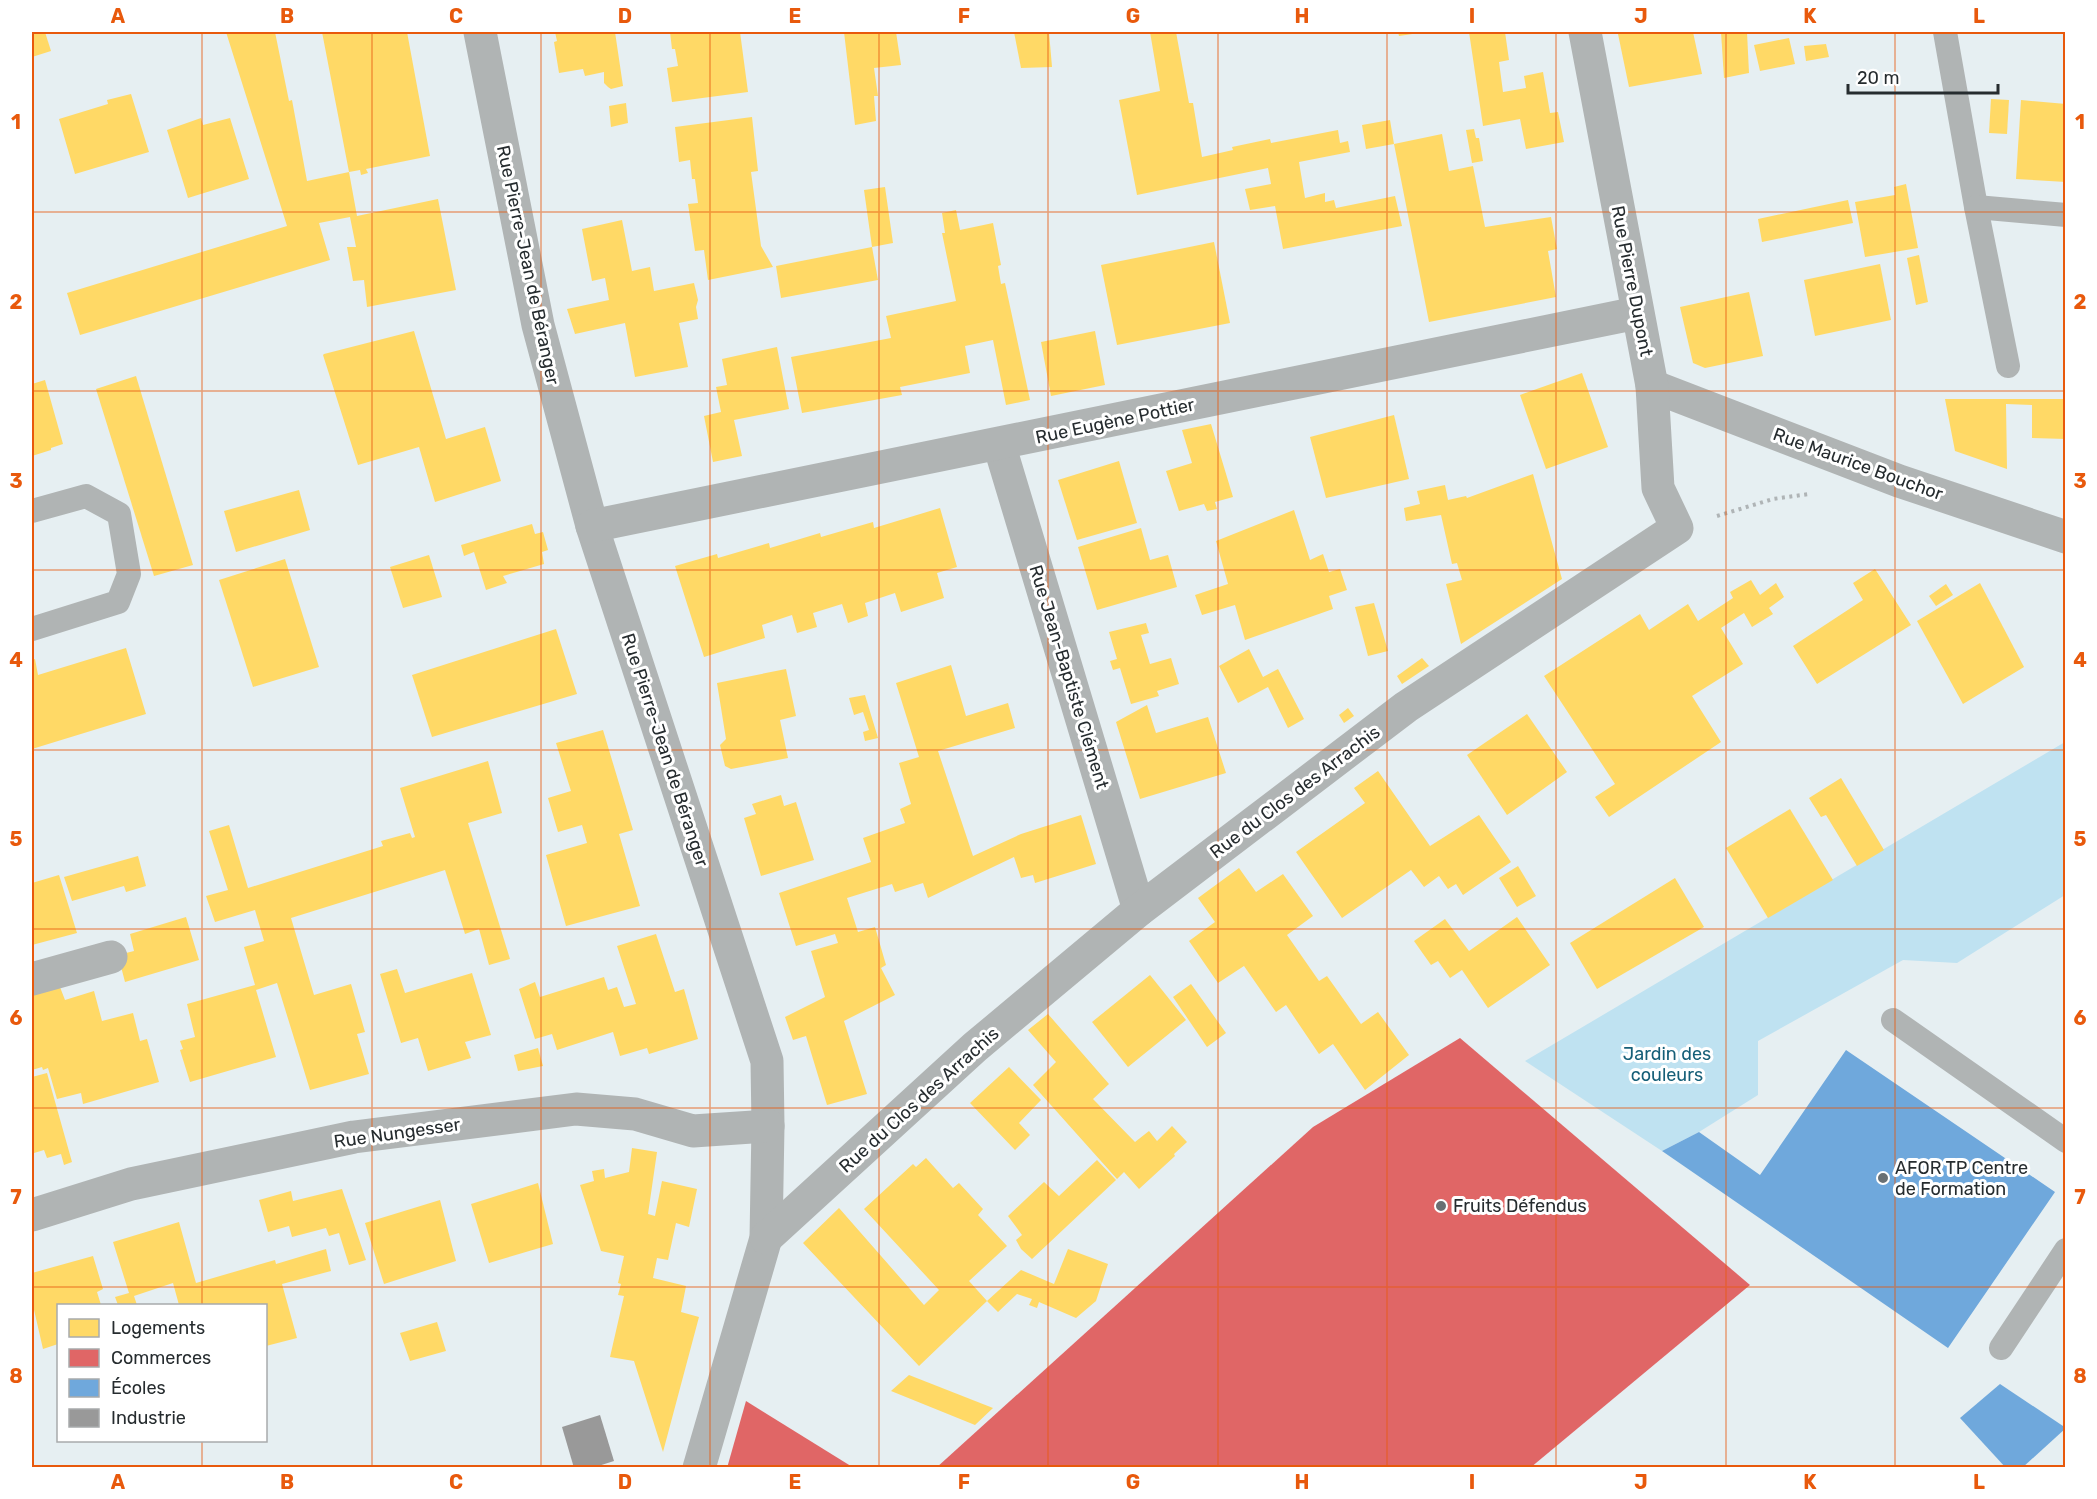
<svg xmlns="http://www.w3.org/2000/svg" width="2097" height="1499" viewBox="0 0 2097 1499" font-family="Rubik,sans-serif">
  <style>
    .green { fill: #bfe2f1 }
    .homes { fill: #ffd966 }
    .shops { fill: #e06666 }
    .schools { fill: #6fa8dc }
    .industry { fill: #999 }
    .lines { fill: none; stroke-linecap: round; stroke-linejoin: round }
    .path { stroke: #afb4b6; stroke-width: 4; stroke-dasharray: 3 4.5; stroke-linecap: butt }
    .lane { stroke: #b0b4b4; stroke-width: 24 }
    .street { stroke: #b0b4b4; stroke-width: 33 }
    .grid { fill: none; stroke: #e8590c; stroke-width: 1.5; stroke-opacity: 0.55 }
    .poi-dot { fill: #697073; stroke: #fff; stroke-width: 2 }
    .labels { text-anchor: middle; stroke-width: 6; stroke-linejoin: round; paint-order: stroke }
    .street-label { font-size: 18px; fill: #262c2f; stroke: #fff }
    .park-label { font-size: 18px; fill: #165f78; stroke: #fff }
    .poi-label { font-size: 18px; fill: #262c2f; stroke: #fff; text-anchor: start }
    .neatline { fill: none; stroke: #e8590c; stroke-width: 2 }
    .grid-label { font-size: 20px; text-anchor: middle; font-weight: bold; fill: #e8590c }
  </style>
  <rect width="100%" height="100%" fill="#e6eff2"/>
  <polygon class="green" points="2065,742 2065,895 1957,963 1903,960 1758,1041 1758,1095 1699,1132 1662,1151 1525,1061"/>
  <g class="homes">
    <polygon points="32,32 45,32 51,51 32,57"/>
    <polygon points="226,32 275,32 289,101 292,100 307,181 349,172 357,216 438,199 456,290 367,307 364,280 353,281 347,247 356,247 350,217 319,223 330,260 80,335 67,293 287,226"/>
    <polygon points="322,32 407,32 430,156 366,169 368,173 361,175 360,170 349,172"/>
    <polygon points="555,32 615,32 623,86 611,89 608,87 604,83 604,72 585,76 583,69 559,73 554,42 557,41"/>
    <polygon points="670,32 740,32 748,92 672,102 667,68 678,66 675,49 672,49"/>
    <polygon points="844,32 896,32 901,65 874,68 878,96 874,96 876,121 855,125"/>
    <polygon points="1014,32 1049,32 1052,67 1021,68"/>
    <polygon points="1150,32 1176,32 1189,103 1193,103 1202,157 1233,150 1232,147 1270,139 1271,143 1338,130 1340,143 1348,141 1350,152 1299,162 1305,198 1325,193 1325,202 1334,200 1336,208 1395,196 1402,226 1283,249 1275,206 1250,210 1245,189 1271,184 1268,168 1137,195 1119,100 1160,91"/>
    <polygon points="1398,32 1419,32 1419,33 1399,36"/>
    <polygon points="1469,32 1505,32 1509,60 1499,62 1503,92 1526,88 1524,76 1543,72 1550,113 1558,112 1564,142 1526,149 1520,119 1483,126"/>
    <polygon points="1632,32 1693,32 1702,74 1629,87 1618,34"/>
    <polygon points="1721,32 1747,32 1749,73 1724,78"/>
    <polygon points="1789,38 1795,64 1760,71 1754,45"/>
    <polygon points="1826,44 1829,57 1806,61 1804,46"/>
    <polygon points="131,94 149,152 75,174 59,119 108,104 107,100"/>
    <polygon points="1991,99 2009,100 2007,134 1989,133"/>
    <polygon points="2021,100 2066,104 2066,182 2016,179"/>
    <polygon points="626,103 628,123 611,127 609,106"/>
    <polygon points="752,117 758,171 751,172 761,246 773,267 708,280 704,250 695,251 688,204 698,203 695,179 692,179 690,160 679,162 675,127"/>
    <polygon points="201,118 203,125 230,118 249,179 188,198 167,130"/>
    <polygon points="1390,120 1394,144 1442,134 1449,171 1473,166 1485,227 1551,217 1557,249 1548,251 1556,297 1429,322 1394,144 1366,149 1362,125"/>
    <polygon points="1474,129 1476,138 1479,138 1483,161 1472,163 1466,130"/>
    <polygon points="1906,184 1918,248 1865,257 1855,202 1895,195 1894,187"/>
    <polygon points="885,187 893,243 872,247 864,190"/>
    <polygon points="1848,200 1853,223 1762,242 1758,219"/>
    <polygon points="956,210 960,230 993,223 1001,265 998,266 1001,284 1005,283 1030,400 1006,405 993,340 965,346 970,373 900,387 902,395 802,413 791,357 891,338 886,316 956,301 942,233 945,233 942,213"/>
    <polygon points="622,220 632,271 650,267 654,291 694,283 698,300 696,307 698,319 679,323 688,367 635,377 625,323 575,334 567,309 609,300 605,278 592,281 582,229"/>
    <polygon points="1214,242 1230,323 1117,345 1101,265"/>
    <polygon points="872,247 878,280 781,298 776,266"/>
    <polygon points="1919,255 1928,302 1916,305 1907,258"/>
    <polygon points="1880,264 1891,320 1815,336 1804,280"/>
    <polygon points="1749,292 1763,356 1705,368 1693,363 1680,307"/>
    <polygon points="414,331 446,439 485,427 501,481 435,502 419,447 358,465 323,355 324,354"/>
    <polygon points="1095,331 1105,385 1051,396 1041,342"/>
    <polygon points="777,347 789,409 734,420 742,456 713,462 704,416 721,412 716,387 727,385 722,359"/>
    <polygon points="1582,373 1608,447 1546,469 1520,395"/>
    <polygon points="136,376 193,565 154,576 96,389"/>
    <polygon points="45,380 63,444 51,448 51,450 32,456 32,384"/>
    <polygon points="1945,399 2066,399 2066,439 2032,438 2032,405 2006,404 2007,469 1955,451"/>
    <polygon points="1394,415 1409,479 1326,498 1310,437"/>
    <polygon points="1211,424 1233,497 1215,502 1217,509 1207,511 1204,504 1179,511 1166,471 1192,463 1182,430"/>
    <polygon points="1119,461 1137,523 1077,540 1058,480"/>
    <polygon points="1533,474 1562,579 1461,644 1446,584 1462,580 1457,563 1452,564 1441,515 1406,521 1404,508 1420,504 1417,491 1445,485 1448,500 1466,496 1467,498"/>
    <polygon points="299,490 310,530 236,552 224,511"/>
    <polygon points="940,508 957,567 937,573 944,598 901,612 895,593 865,603 868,616 848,623 842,604 813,613 817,627 797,633 792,615 762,625 765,638 704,657 675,566 717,554 718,558 769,543 770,548 820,533 821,537 873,522 874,528"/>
    <polygon points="1294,510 1310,560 1323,554 1329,572 1340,569 1347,590 1329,596 1333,609 1245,640 1235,605 1202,615 1195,595 1228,584 1216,541"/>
    <polygon points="532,524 535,534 543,532 548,550 542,552 544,564 503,576 507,583 486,590 474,552 464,556 461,545"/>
    <polygon points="1141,528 1150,560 1168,555 1177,587 1097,610 1078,547"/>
    <polygon points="429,555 442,597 403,608 390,567"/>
    <polygon points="285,559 319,667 253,687 219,580"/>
    <polygon points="1875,569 1911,625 1817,684 1793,646 1863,600 1853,583"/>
    <polygon points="1751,580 1760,595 1776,583 1784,597 1769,608 1773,614 1752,627 1744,613 1721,628 1743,664 1692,696 1721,742 1609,817 1595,797 1615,784 1544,676 1640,614 1649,630 1688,604 1698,621 1733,598 1730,592"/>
    <polygon points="1980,583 2024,667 1963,704 1917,621"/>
    <polygon points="1946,584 1953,595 1936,606 1929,596"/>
    <polygon points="1374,603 1388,651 1368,656 1355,607"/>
    <polygon points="1146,623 1149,633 1141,635 1150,664 1171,658 1179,684 1157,691 1159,696 1131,704 1120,668 1113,670 1110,661 1117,659 1109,632"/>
    <polygon points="556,629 577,694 432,737 412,675"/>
    <polygon points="126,648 146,714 32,749 32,660 35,659 38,675"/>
    <polygon points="1249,649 1263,677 1278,669 1304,719 1288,728 1268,687 1238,703 1219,666"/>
    <polygon points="1422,658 1429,666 1402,684 1397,676"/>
    <polygon points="951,665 966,716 1008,703 1015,728 938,751 973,856 1021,834 1081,815 1096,864 1035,883 1033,875 1021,878 1014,857 928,898 923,883 895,892 892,884 847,898 858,932 875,927 886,965 881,968 895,995 844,1021 867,1094 827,1105 806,1036 793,1040 785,1017 825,997 811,951 838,943 835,934 796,946 779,893 871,862 863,838 905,823 900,809 911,804 899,763 919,757 896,683"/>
    <polygon points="786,669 796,716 780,720 788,758 731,769 725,766 720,745 726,739 717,683"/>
    <polygon points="865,695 878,738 865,741 863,732 869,730 863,712 854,715 849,698"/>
    <polygon points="1147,705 1156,733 1208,717 1226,773 1140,799 1116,722"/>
    <polygon points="1348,708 1354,716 1344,723 1339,715"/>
    <polygon points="1527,714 1567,772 1507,815 1467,755"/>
    <polygon points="603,730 633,830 619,834 640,906 566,926 546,855 587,843 582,825 558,832 548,798 571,791 556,743"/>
    <polygon points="488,761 502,813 468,823 510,959 489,965 479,929 465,934 445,870 291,918 314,995 351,984 365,1032 357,1034 369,1074 310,1090 277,983 256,990 276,1057 190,1082 180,1050 183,1049 180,1041 195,1037 187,1004 255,985 244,947 264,941 255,910 215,922 206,896 228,890 209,831 229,825 248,888 383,846 381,841 410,833 412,838 415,837 400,788"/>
    <polygon points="1378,771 1430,846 1479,815 1511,862 1463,895 1456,884 1448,889 1439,876 1424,887 1411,870 1342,918 1296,852 1365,803 1354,788"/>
    <polygon points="1841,778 1884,850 1857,866 1826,815 1821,817 1809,798"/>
    <polygon points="781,795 784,806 796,802 814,860 761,876 744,818 756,814 752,804"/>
    <polygon points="1790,809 1833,880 1768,918 1726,848"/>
    <polygon points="138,856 146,886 126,892 124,886 72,901 64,877"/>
    <polygon points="1518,866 1536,896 1517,907 1499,878"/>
    <polygon points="1239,868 1256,892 1283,874 1313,916 1287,935 1319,981 1327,976 1361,1024 1378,1012 1409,1055 1365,1090 1333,1044 1319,1054 1286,1005 1276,1012 1244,966 1218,983 1189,941 1215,922 1198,898"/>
    <polygon points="59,875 77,933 32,945 32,883"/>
    <polygon points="1675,878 1704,927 1597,989 1570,943"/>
    <polygon points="186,917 199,960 125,982 118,955 134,951 130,934"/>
    <polygon points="1517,917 1550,965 1488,1008 1462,970 1450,978 1438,961 1431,965 1414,941 1445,919 1469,951"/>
    <polygon points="656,934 675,992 684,989 698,1039 649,1054 647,1048 620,1056 613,1032 557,1050 552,1034 535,1039 519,989 535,982 540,997 604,977 608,990 617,987 624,1007 636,1004 617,946"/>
    <polygon points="397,969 405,993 472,973 491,1035 465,1042 471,1058 428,1071 418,1038 401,1043 380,974"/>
    <polygon points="1150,975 1186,1020 1128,1067 1092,1022"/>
    <polygon points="58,982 65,1000 94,991 102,1021 133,1013 140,1041 147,1039 159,1082 83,1104 81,1093 57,1099 48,1068 43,1070 42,1067 32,1070 32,989"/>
    <polygon points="1191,984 1226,1033 1207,1047 1173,997"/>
    <polygon points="1048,1014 1109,1084 1093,1099 1135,1142 1149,1131 1157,1141 1172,1126 1187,1142 1174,1154 1175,1156 1139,1189 1124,1172 1117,1179 1033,1085 1056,1062 1028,1030"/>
    <polygon points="538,1048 543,1066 518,1071 514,1055"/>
    <polygon points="1009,1067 1041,1100 1019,1123 1030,1135 1015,1150 970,1103"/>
    <polygon points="47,1073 72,1162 64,1165 61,1154 47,1158 44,1150 34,1153 32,1142 32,1077"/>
    <polygon points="632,1148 657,1152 648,1214 655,1216 662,1181 697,1189 689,1227 676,1223 668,1260 657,1258 653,1278 686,1286 681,1312 699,1317 663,1452 634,1361 610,1357 624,1296 618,1295 621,1284 618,1283 624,1256 601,1251 580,1185 594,1181 592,1171 604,1169 605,1178 629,1172"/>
    <polygon points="926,1158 953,1188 959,1183 983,1209 978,1215 1007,1246 969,1281 987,1301 919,1366 803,1243 839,1208 924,1305 939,1290 864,1209 913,1164 916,1167"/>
    <polygon points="1097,1160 1116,1180 1032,1259 1021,1249 1016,1240 1022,1235 1008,1216 1044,1182 1059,1196"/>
    <polygon points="538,1183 553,1244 489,1263 471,1204"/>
    <polygon points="342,1189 366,1260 349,1265 339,1233 329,1236 326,1228 292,1237 289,1226 268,1232 259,1200 291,1191 293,1201"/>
    <polygon points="440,1200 456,1261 384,1284 365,1223"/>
    <polygon points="179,1222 196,1283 275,1260 276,1264 326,1249 331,1271 282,1284 297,1338 266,1346 266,1305 179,1305 173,1283 134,1296 137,1305 118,1305 115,1297 129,1293 113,1242"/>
    <polygon points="1068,1249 1108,1264 1096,1301 1076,1318 1039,1302 1037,1308 1029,1305 1032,1299 1017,1294 998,1312 987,1301 1021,1270 1054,1284"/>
    <polygon points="93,1256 103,1289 97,1292 101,1305 58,1305 58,1344 43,1349 32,1301 32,1273"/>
    <polygon points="437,1322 446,1351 410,1361 400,1333"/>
    <polygon points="909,1375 993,1408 975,1425 891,1391"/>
  </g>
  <g class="shops">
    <polygon points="1460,1038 1750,1285 1530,1468 936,1468 1313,1127"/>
    <polygon points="746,1401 854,1468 727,1468"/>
  </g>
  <g class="schools">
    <polygon points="1846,1050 2055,1192 1948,1348 1662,1151 1699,1132 1760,1175"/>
    <polygon points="2000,1384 2066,1428 2022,1468 2006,1468 1960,1418"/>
  </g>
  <polygon class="industry" points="600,1415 614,1461 592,1468 574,1468 562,1427"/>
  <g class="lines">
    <polyline class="path" points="1717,516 1773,499 1809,494"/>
    <g class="lane">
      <polyline points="1945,32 1976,207 2008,366"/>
      <polyline points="1976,207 2066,215"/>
      <polyline points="32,511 86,496 119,514 129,574 118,602 32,629"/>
      <polyline points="1893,1020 2066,1141"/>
      <polyline points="2001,1348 2066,1250"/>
    </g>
    <g class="street">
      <polyline points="480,32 538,325 592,526 767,1061 768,1126 766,1238 699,1468"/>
      <polyline points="1652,386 1899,481 2066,537"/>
      <polyline points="999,444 1139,910"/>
      <polyline points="592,526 1637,313"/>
      <polyline points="32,979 111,957"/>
      <polyline points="32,1215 131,1184 354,1137 576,1109 635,1114 693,1131 768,1126"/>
      <polyline points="766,1238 975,1047 1139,910 1406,707 1677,528 1658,488 1652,386 1585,32"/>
    </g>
  </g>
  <path class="grid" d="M202,32V1306M372,32V1468M541,32V1468M710,32V1468M879,32V1468M1048,32V1468M1218,32V1468M1387,32V1468M1556,32V1468M1726,32V1468M1895,32V1468M32,212H2066M32,391H2066M32,570H2066M32,750H2066M32,929H2066M32,1108H2066M32,1287H2066M202,1440V1468"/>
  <g class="poi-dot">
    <circle cx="1883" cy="1178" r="6"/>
    <circle cx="1441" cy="1206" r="6"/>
  </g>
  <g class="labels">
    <g class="street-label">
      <text transform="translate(528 265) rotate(78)" y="6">Rue Pierre-Jean de Béranger</text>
      <text transform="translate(1632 281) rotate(79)" y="6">Rue Pierre Dupont</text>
      <text transform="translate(1115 421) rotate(-12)" y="6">Rue Eugène Pottier</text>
      <text transform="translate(1858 464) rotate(20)" y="6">Rue Maurice Bouchor</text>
      <text transform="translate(1069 677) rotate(73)" y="6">Rue Jean-Baptiste Clément</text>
      <text transform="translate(665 750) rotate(72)" y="6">Rue Pierre-Jean de Béranger</text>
      <text transform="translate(1295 792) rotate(-37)" y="6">Rue du Clos des Arrachis</text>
      <text transform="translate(919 1100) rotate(-42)" y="6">Rue du Clos des Arrachis</text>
      <text transform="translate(397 1133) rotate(-8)" y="6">Rue Nungesser</text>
    </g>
    <g class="park-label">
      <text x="1667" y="1060">Jardin des<tspan x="1667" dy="21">couleurs</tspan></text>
    </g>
    <g class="poi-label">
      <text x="1895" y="1174">AFOR TP Centre<tspan x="1895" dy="21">de Formation</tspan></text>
      <text x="1453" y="1212">Fruits Défendus</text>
    </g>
  </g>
  <rect width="2097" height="1499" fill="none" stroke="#ffffff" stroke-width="66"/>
  <rect x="57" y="1304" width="210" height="138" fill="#ffffff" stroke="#a8abac" stroke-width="1.5"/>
  <rect x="69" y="1319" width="30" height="18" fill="#ffd966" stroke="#a8abac" stroke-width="1.5"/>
  <text x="111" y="1334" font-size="18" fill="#262c2f">Logements</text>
  <rect x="69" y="1349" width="30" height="18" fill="#e06666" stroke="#a8abac" stroke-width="1.5"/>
  <text x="111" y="1364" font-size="18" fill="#262c2f">Commerces</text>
  <rect x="69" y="1379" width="30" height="18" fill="#6fa8dc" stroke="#a8abac" stroke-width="1.5"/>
  <text x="111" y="1394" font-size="18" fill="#262c2f">Écoles</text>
  <rect x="69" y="1409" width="30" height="18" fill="#999999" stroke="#a8abac" stroke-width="1.5"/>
  <text x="111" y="1424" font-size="18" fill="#262c2f">Industrie</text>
  <path d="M1848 84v9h150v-9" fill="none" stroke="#262c2f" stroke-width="3"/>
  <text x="1857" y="84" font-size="18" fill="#262c2f" stroke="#ffffff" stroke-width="4.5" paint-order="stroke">20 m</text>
  <rect x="33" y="33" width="2031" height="1433" class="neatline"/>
  <g class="grid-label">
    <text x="118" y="23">A</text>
    <text x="287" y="23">B</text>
    <text x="456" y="23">C</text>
    <text x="625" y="23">D</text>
    <text x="795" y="23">E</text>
    <text x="964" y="23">F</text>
    <text x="1133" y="23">G</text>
    <text x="1302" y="23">H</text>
    <text x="1472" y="23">I</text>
    <text x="1641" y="23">J</text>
    <text x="1810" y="23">K</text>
    <text x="1979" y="23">L</text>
    <text x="16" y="129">1</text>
    <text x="2080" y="129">1</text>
    <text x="16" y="309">2</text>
    <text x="2080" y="309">2</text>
    <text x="16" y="488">3</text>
    <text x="2080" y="488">3</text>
    <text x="16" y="667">4</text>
    <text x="2080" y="667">4</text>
    <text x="16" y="846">5</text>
    <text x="2080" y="846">5</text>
    <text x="16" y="1025">6</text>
    <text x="2080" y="1025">6</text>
    <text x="16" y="1204">7</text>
    <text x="2080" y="1204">7</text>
    <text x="16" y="1383">8</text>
    <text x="2080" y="1383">8</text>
    <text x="118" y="1489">A</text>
    <text x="287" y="1489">B</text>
    <text x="456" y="1489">C</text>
    <text x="625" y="1489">D</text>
    <text x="795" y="1489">E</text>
    <text x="964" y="1489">F</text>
    <text x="1133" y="1489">G</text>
    <text x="1302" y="1489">H</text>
    <text x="1472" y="1489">I</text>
    <text x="1641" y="1489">J</text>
    <text x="1810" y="1489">K</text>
    <text x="1979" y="1489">L</text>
  </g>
</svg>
